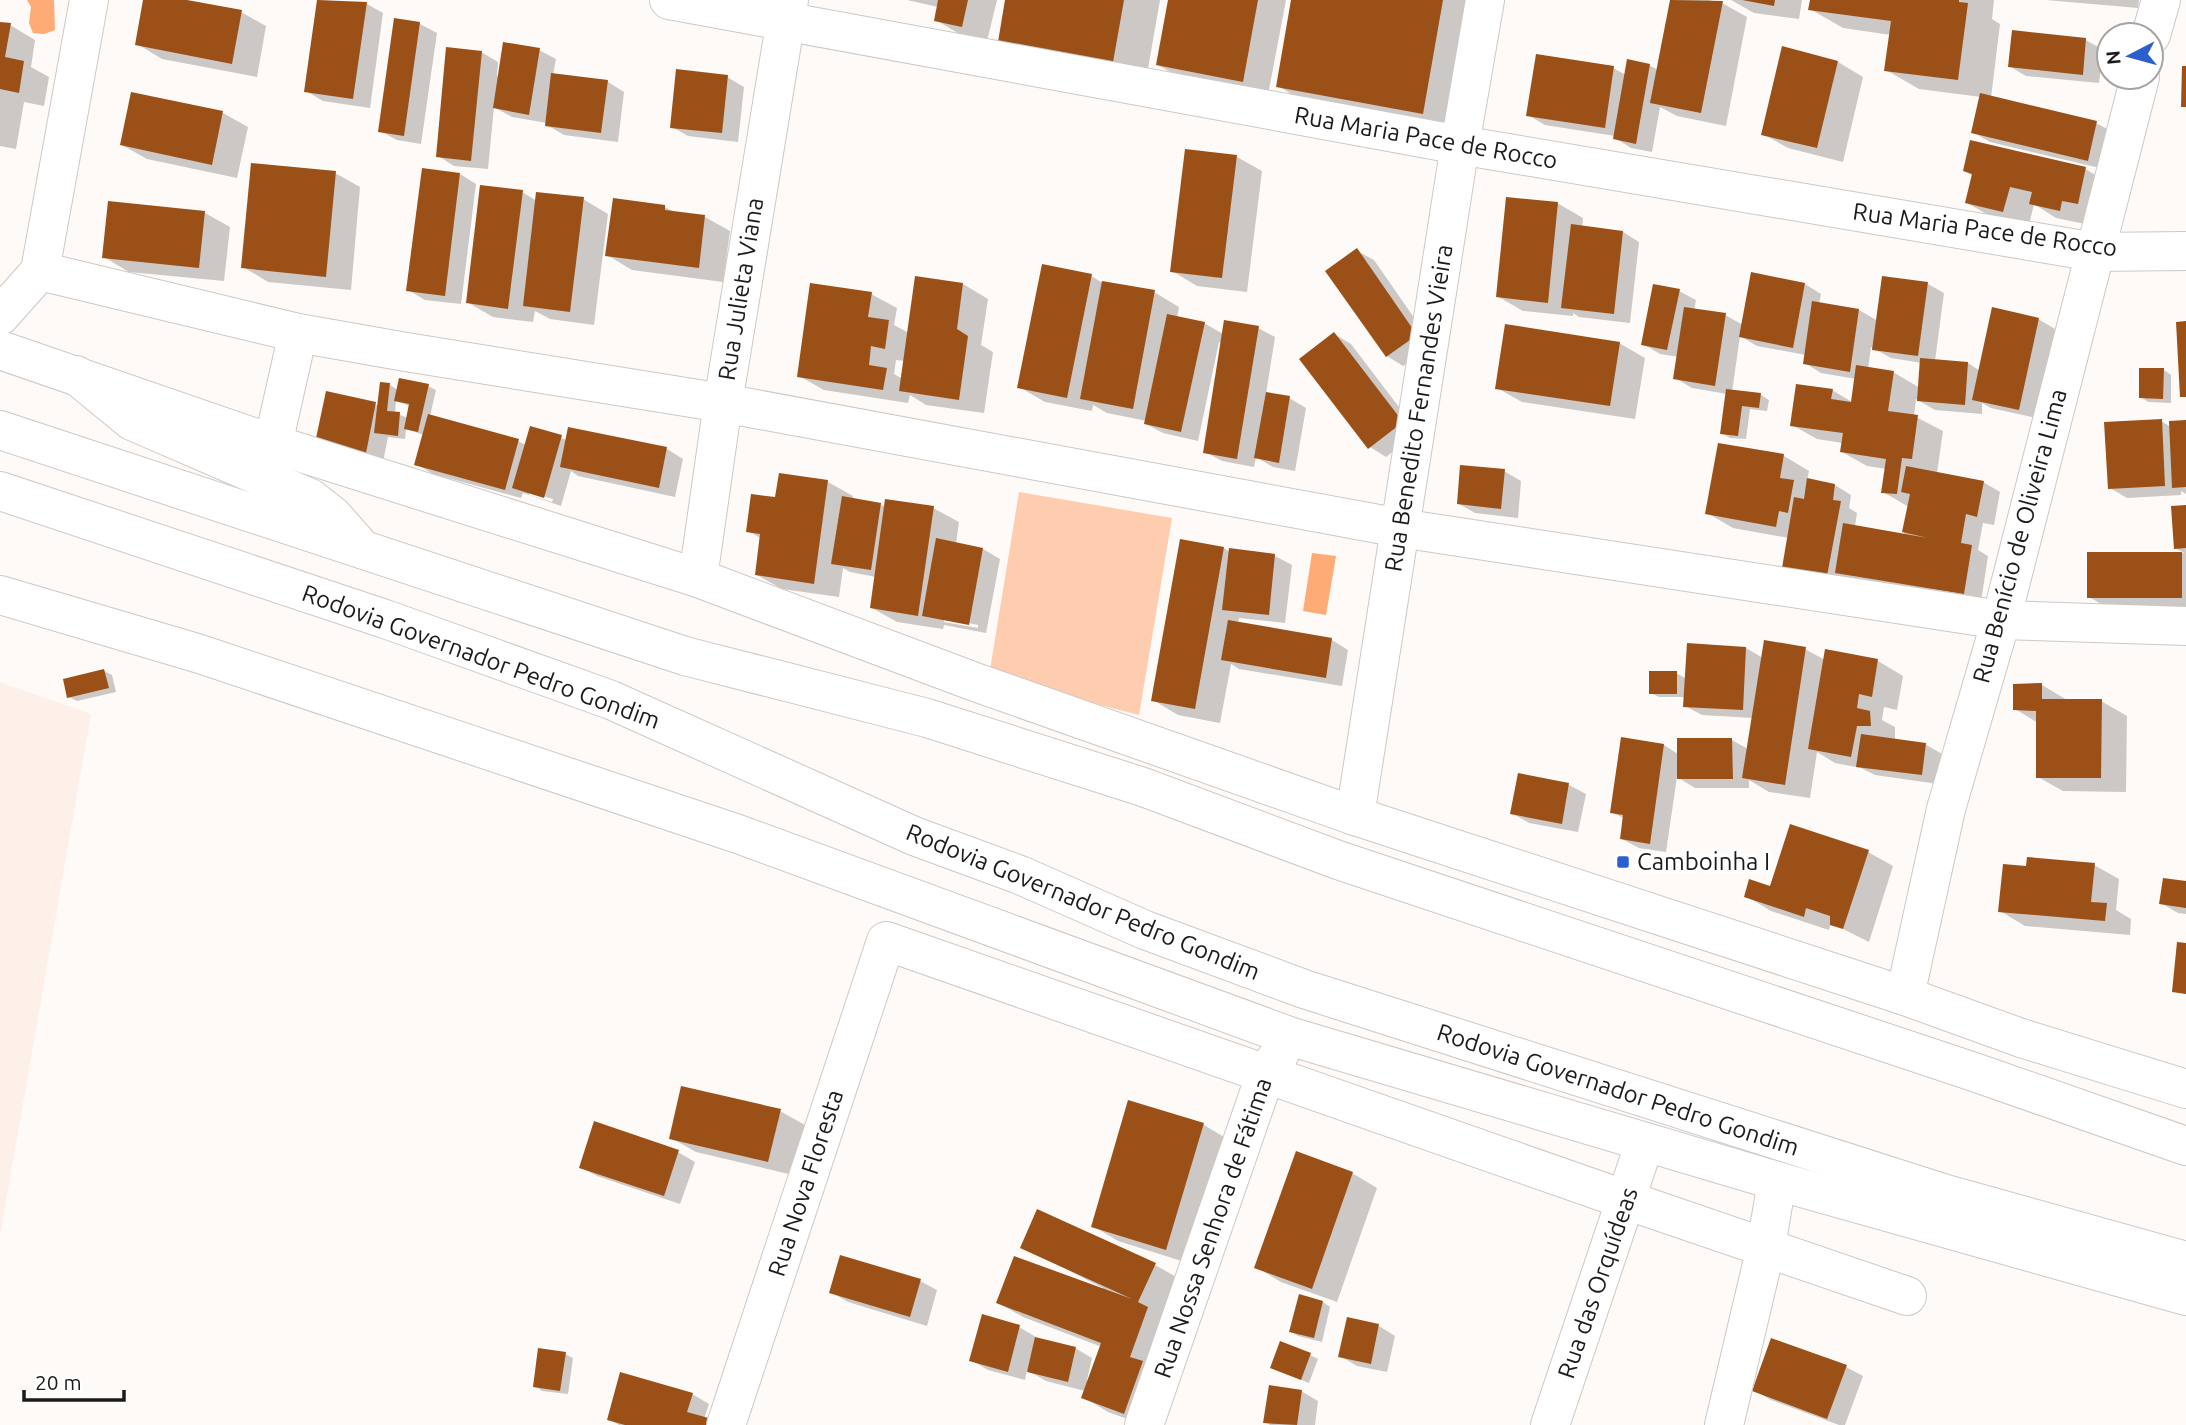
<svg xmlns="http://www.w3.org/2000/svg" width="2186" height="1425" viewBox="0 0 2186 1425" font-family="Ubuntu,sans-serif">
  <style>
    .built { fill: #fdf0e8 }
    .green { fill: #feccae }
    .water { fill: #feab76 }
    .shadow { fill: #0003; fill-rule: evenodd }
    .building { fill: #9a5016 }
    .lines { fill: none; stroke-linecap: round; stroke-linejoin: round }
    .minor-casing { stroke: #cec8c5; stroke-width: 40 }
    .highway-casing { stroke: #cec8c5; stroke-width: 40 }
    .minor { stroke: #fff; stroke-width: 38 }
    .highway { stroke: #fff; stroke-width: 38 }
    .poi-dot { fill: #2b5fcd; stroke: #fff; stroke-width: 2.5 }
    .labels { text-anchor: middle; stroke-width: 7; stroke-linejoin: round; paint-order: stroke }
    .street-label { font-size: 24px; fill: #1d1b1a; stroke: #fff }
    .poi-label { font-size: 24px; fill: #1d1b1a; stroke: #fff; text-anchor: start }
  </style>
  <rect width="100%" height="100%" fill="#fefaf7"/>
  <polygon class="built" points="0,682 91,714 0,1236"/>
  <polygon class="green" points="1019,492 1172,518 1139,715 989,676"/>
  <g class="water">
    <polygon points="27,0 54,0 55,30 44,34 33,33 29,23 31,7"/>
    <polygon points="1312,553 1336,556 1326,615 1303,611"/>
  </g>
  <g class="shadow">
    <polygon points="145,0 177,0 241,12 266,26 257,77 162,59 137,44"/>
    <polygon points="319,0 367,4 383,13 370,108 323,101 306,91"/>
    <polygon points="907,0 997,0 987,41 961,35 936,20 938,7"/>
    <polygon points="1007,0 1160,0 1145,86"/>
    <polygon points="1170,0 1286,0 1268,95 1183,79 1158,65"/>
    <polygon points="1293,0 1480,0 1456,132 1311,106 1278,86"/>
    <polygon points="1672,0 1709,0 1722,3 1747,17 1726,126 1677,116 1660,107 1652,152 1631,148 1615,138 1615,136 1545,125 1528,115 1613,68 1626,75 1649,65 1658,70"/>
    <polygon points="1731,0 1802,0 1799,19 1754,13"/>
    <polygon points="1811,0 1994,0 1992,19 2000,24 1991,98 2096,123 2113,132 2104,169 1990,142 1973,132 1981,97 1919,89 1886,70 1891,35 1843,28 1810,9"/>
    <polygon points="2046,0 2139,0 2138,8"/>
    <polygon points="396,20 420,24 437,33 421,144 397,140 380,131"/>
    <polygon points="0,23 10,25 35,40 31,67 49,77 44,106 24,102 16,149 0,146"/>
    <polygon points="2013,32 2086,40 2103,50 2099,83 2026,76 2009,66"/>
    <polygon points="539,50 556,59 553,75 608,82 624,92 618,142 564,135 547,125 547,123 512,117 494,107 488,169 454,166 438,156 481,52 498,62 497,76 500,76"/>
    <polygon points="1838,62 1863,77 1843,162 1788,148 1763,134"/>
    <polygon points="727,77 744,87 738,142 688,136 672,127"/>
    <polygon points="223,113 248,127 237,178 147,159 122,145"/>
    <polygon points="1237,157 1262,171 1247,292 1197,286 1172,271"/>
    <polygon points="2085,169 2110,183 2085,224 2056,218 2034,204 2029,225 1992,217 1967,203 1973,176 1965,171"/>
    <polygon points="335,173 360,187 351,290 268,282 243,267"/>
    <polygon points="460,174 476,184 461,304 425,300 408,290"/>
    <polygon points="522,192 537,201 583,199 608,214 594,325 550,319 535,311 533,322 493,317 467,302"/>
    <polygon points="1557,203 1583,218 1582,227 1623,232 1639,242 1630,323 1579,317 1573,313 1573,316 1523,311 1497,296"/>
    <polygon points="665,207 676,213 705,217 730,231 723,282 632,270 607,255"/>
    <polygon points="205,213 230,227 224,281 129,272 104,257"/>
    <polygon points="1357,251 1374,260 1433,345 1403,366 1387,356"/>
    <polygon points="1091,276 1103,283 1154,292 1179,307 1177,318 1204,323 1223,334 1258,328 1275,337 1266,394 1289,398 1306,408 1295,471 1273,467 1256,457 1254,467 1222,461 1205,452 1222,343 1219,342 1198,441 1163,433 1146,424 1147,421 1107,413 1093,405 1092,411 1045,402 1019,387"/>
    <path d="M917,278L963,284L988,299L981,345L993,352L984,413L926,405L910,395L908,403L824,390L799,376L871,294L897,308L894,325L909,333ZM896,360L905,361L903,379L894,374Z"/>
    <path d="M1805,284L1821,294L1819,304L1859,310L1878,321L1928,284L1944,293L1935,361L1968,363L1980,371L2038,319L2055,329L2036,418L1991,408L1982,403V414L1935,410L1916,399L1914,416L1943,431L1937,473L1983,482L2000,492L1994,525L1983,523L1978,550L1988,556L1981,602L1800,576L1789,538L1733,528L1707,513L1719,445L1784,456L1809,471L1807,480L1835,485L1851,495L1849,508L1857,513L1855,526L1904,534L1909,507L1883,492L1887,469L1867,466L1842,452L1843,443L1817,439L1792,425L1832,390L1852,402L1856,379L1821,373L1805,363L1806,355L1757,346L1740,336L1732,392L1761,395L1769,400L1767,411L1750,409L1746,439L1730,438L1722,433L1727,394L1692,388L1675,378L1679,357L1660,354L1643,344L1679,291L1696,300L1694,310L1725,315L1743,325ZM1871,347L1891,358L1922,363L1920,388L1893,372L1868,369Z"/>
    <polygon points="1334,334 1351,344 1418,432 1386,457 1370,447"/>
    <polygon points="1619,343 1645,358 1635,419 1522,402 1497,388"/>
    <polygon points="2164,370 2171,375 2171,403 2148,402 2141,397"/>
    <path d="M381,384L390,385L398,390L428,386L436,390L430,416L518,441L526,445L531,428L567,440L570,429L667,449L683,459L675,497L578,476L571,471L561,506L523,493L521,498L433,474L416,464L424,435L406,429L405,439L388,437L383,462L334,452L327,393L379,406ZM396,401L410,406L408,418L395,413ZM529,492L553,499L552,502L529,495Z"/>
    <polygon points="2161,421 2171,427 2186,422 2186,494 2181,491 2181,495 2127,498 2110,488"/>
    <polygon points="1504,471 1521,481 1518,518 1475,513 1459,504"/>
    <path d="M828,482L853,496L852,500L880,504L886,508H933L959,522L956,544L983,549L1000,559L986,633L944,625L943,629L897,622L872,608L876,577L850,572L843,568L839,597L782,589L757,575L762,539L748,531L776,499ZM944,618L978,625V628L944,622Z"/>
    <polygon points="2186,507 2186,607 2106,607 2089,597 2089,554 2184,553 2175,548"/>
    <polygon points="1182,541 1224,548 1230,552 1231,550 1275,556 1292,565 1285,623 1239,618 1238,624 1332,640 1348,650 1342,686 1239,669 1231,664 1220,723 1178,715 1153,700"/>
    <polygon points="1746,648 1763,658 1805,649 1825,660 1827,651 1878,661 1903,676 1897,710 1884,707 1882,720 1895,727 1895,741 1925,744 1942,754 1938,784 1875,775 1861,768 1835,763 1817,752 1810,798 1769,792 1749,780 1749,788 1695,788 1677,777 1666,852 1639,848 1622,839 1625,819 1612,812 1623,739 1664,745 1678,754 1732,740 1748,749 1753,718 1702,715 1685,706 1686,697 1659,697 1651,693 1676,673 1687,679"/>
    <polygon points="104,671 112,675 116,692 77,701 69,697"/>
    <polygon points="2042,685 2067,700 2101,701 2127,716 2126,792 2063,791 2038,777 2038,723 2015,709"/>
    <polygon points="1519,775 1569,785 1586,794 1578,832 1529,823 1512,813"/>
    <polygon points="1868,852 1893,866 1869,942 1831,923 1829,930 1771,911 1746,896"/>
    <polygon points="2094,865 2119,879 2116,910 2131,919 2130,935 2025,926 2000,911 2028,868"/>
    <polygon points="2186,883 2186,914 2178,913 2161,903"/>
    <polygon points="1130,1102 1204,1125 1229,1140 1191,1264 1118,1241 1093,1226"/>
    <polygon points="780,1111 805,1125 793,1175 696,1152 671,1138"/>
    <polygon points="678,1152 695,1162 680,1204 597,1176 581,1167"/>
    <polygon points="1352,1173 1377,1188 1337,1302 1281,1282 1256,1267"/>
    <polygon points="1023,1247 1155,1265 1180,1279 1144,1425 1108,1412 1083,1397 1085,1391 1046,1381 1027,1370 1025,1380 988,1370 971,1360 1019,1327 1036,1337 1035,1339 1075,1348 1092,1358 1087,1380 1089,1380 1102,1347 1023,1317 998,1303 1102,1290 1103,1288"/>
    <polygon points="920,1281 937,1290 927,1326 848,1302 831,1292"/>
    <polygon points="1323,1302 1330,1307 1322,1342 1298,1336 1291,1331"/>
    <polygon points="1379,1326 1395,1336 1387,1372 1357,1366 1340,1356"/>
    <polygon points="565,1354 573,1358 568,1394 542,1391 535,1386"/>
    <polygon points="1310,1355 1318,1359 1309,1383 1279,1371"/>
    <polygon points="1846,1367 1863,1376 1845,1425 1839,1425 1771,1400 1754,1390"/>
    <polygon points="1301,1391 1318,1401 1315,1425 1270,1425 1265,1422"/>
    <polygon points="692,1394 709,1404 704,1419 718,1425 619,1425 609,1419"/>
  </g>
  <g class="building">
    <polygon points="143,0 187,0 242,10 232,64 135,45"/>
    <polygon points="317,0 367,2 353,99 304,92"/>
    <polygon points="938,0 968,0 962,27 934,21"/>
    <polygon points="1005,0 1124,0 1112,68 997,48"/>
    <polygon points="1168,0 1258,0 1243,82 1156,65"/>
    <polygon points="1291,0 1443,0 1423,114 1276,87"/>
    <polygon points="1670,0 1723,1 1701,113 1650,103"/>
    <polygon points="1742,0 1775,0 1774,6"/>
    <polygon points="1810,0 1959,0 1959,2 1968,3 1958,80 1884,71 1891,21 1808,10"/>
    <polygon points="394,18 420,22 404,136 378,132"/>
    <polygon points="0,22 11,23 5,57 24,61 19,93 0,89"/>
    <polygon points="2012,30 2086,38 2083,75 2008,67"/>
    <polygon points="503,42 540,48 529,115 493,108"/>
    <polygon points="1782,46 1838,61 1817,148 1761,135"/>
    <polygon points="446,47 482,51 471,161 436,157"/>
    <polygon points="1536,54 1614,66 1605,128 1526,116"/>
    <polygon points="1627,59 1650,64 1636,144 1613,139"/>
    <polygon points="2182,66 2186,66 2186,107 2181,107"/>
    <polygon points="676,69 728,75 722,133 670,128"/>
    <polygon points="551,73 608,80 601,133 545,126"/>
    <polygon points="131,92 223,111 212,165 120,145"/>
    <polygon points="1980,93 2097,121 2088,161 1971,133"/>
    <polygon points="1970,140 2086,167 2078,204 2062,201 2060,211 2029,204 2032,192 2010,187 2003,212 1965,203 1972,174 1963,171"/>
    <polygon points="1185,149 1237,155 1222,278 1170,272"/>
    <polygon points="251,163 336,171 326,277 241,268"/>
    <polygon points="422,168 460,173 445,296 406,291"/>
    <polygon points="480,185 523,190 508,309 466,303"/>
    <polygon points="536,192 584,197 570,312 523,306"/>
    <polygon points="1506,197 1558,202 1548,303 1496,297"/>
    <polygon points="613,198 665,205 665,210 705,215 699,268 605,256"/>
    <polygon points="108,201 205,211 199,268 102,258"/>
    <polygon points="1571,224 1623,231 1614,314 1561,308"/>
    <polygon points="1357,248 1417,335 1386,357 1325,271"/>
    <polygon points="1042,264 1092,274 1067,398 1017,388"/>
    <polygon points="1751,272 1805,283 1793,348 1739,337"/>
    <polygon points="915,276 963,283 957,329 968,336 959,400 899,391"/>
    <polygon points="1882,276 1928,282 1918,356 1872,350"/>
    <polygon points="1102,281 1155,290 1133,409 1080,399"/>
    <polygon points="810,283 872,292 868,317 889,320 885,349 871,346 869,365 887,368 883,390 797,377"/>
    <polygon points="1653,284 1680,289 1667,350 1641,345"/>
    <polygon points="1812,301 1859,309 1850,372 1803,364"/>
    <polygon points="1684,307 1726,313 1715,386 1673,379"/>
    <polygon points="1992,307 2039,318 2019,410 1972,400"/>
    <polygon points="1167,314 1205,322 1181,432 1144,424"/>
    <polygon points="1224,320 1259,326 1237,459 1203,453"/>
    <polygon points="2186,321 2186,397 2180,397 2176,322"/>
    <polygon points="1505,324 1620,342 1610,406 1495,389"/>
    <polygon points="1334,332 1403,422 1368,449 1299,359"/>
    <polygon points="1920,358 1968,362 1965,405 1917,401"/>
    <polygon points="1856,365 1894,371 1888,411 1918,415 1912,459 1902,458 1897,494 1881,493 1886,459 1840,452 1843,433 1790,426 1796,384 1833,389 1831,399 1851,402"/>
    <polygon points="2139,368 2164,368 2163,399 2139,398"/>
    <polygon points="399,378 429,384 418,432 404,429 409,404 394,401"/>
    <polygon points="380,382 390,383 387,411 400,412 398,436 374,433"/>
    <polygon points="1726,389 1761,393 1759,408 1742,406 1738,436 1720,434"/>
    <polygon points="326,391 376,402 366,453 315,443"/>
    <polygon points="1266,392 1290,396 1279,463 1254,458"/>
    <polygon points="428,414 519,439 505,490 414,465"/>
    <polygon points="2162,419 2165,486 2108,489 2104,422"/>
    <polygon points="2186,420 2186,487 2172,488 2169,421"/>
    <polygon points="530,426 562,435 544,498 512,488"/>
    <polygon points="568,427 667,447 659,488 560,467"/>
    <polygon points="1718,443 1784,454 1780,478 1794,480 1788,513 1779,511 1776,527 1705,514"/>
    <polygon points="1460,465 1505,469 1501,509 1457,504"/>
    <polygon points="1906,466 1984,481 1977,517 1966,514 1961,543 1972,545 1964,594 1835,573 1843,523 1928,538 1902,532 1910,494 1901,492"/>
    <polygon points="779,473 828,480 814,584 755,575 760,534 746,532 751,494 775,497"/>
    <polygon points="1807,478 1835,484 1833,500 1841,501 1827,576 1782,568 1794,497 1804,499"/>
    <polygon points="842,496 881,503 871,570 831,564"/>
    <polygon points="885,499 934,506 918,616 870,608"/>
    <polygon points="2186,505 2186,548 2174,549 2171,506"/>
    <polygon points="936,538 983,548 969,625 922,616"/>
    <polygon points="1180,539 1224,547 1195,709 1151,701"/>
    <polygon points="1229,548 1275,554 1269,615 1222,610"/>
    <rect x="2087" y="552" width="95" height="46"/>
    <polygon points="1228,620 1332,638 1326,678 1221,660"/>
    <polygon points="1764,640 1806,647 1785,785 1742,778"/>
    <polygon points="1687,643 1746,647 1743,710 1683,707"/>
    <polygon points="1825,649 1878,659 1872,697 1859,694 1857,708 1870,711 1871,726 1857,726 1851,757 1808,749"/>
    <polygon points="104,669 109,688 67,698 63,679"/>
    <rect x="1649" y="671" width="28" height="23"/>
    <polygon points="2042,683 2042,699 2102,699 2101,778 2036,778 2036,711 2013,710 2013,684"/>
    <polygon points="1861,734 1926,743 1922,775 1856,767"/>
    <polygon points="1621,737 1664,744 1650,844 1620,839 1623,815 1610,813"/>
    <polygon points="1677,738 1732,738 1733,779 1677,779"/>
    <polygon points="1518,773 1569,783 1562,824 1510,814"/>
    <polygon points="1790,824 1869,850 1843,929 1830,925 1830,916 1806,908 1804,917 1744,897 1749,879 1770,886"/>
    <polygon points="2027,857 2095,863 2091,902 2107,903 2105,921 1998,912 2003,864 2026,866"/>
    <polygon points="2163,878 2186,881 2186,908 2159,904"/>
    <polygon points="2177,942 2186,943 2186,994 2172,992"/>
    <polygon points="681,1086 781,1109 768,1162 669,1139"/>
    <polygon points="1128,1100 1204,1123 1166,1250 1091,1227"/>
    <polygon points="594,1121 679,1150 664,1196 579,1168"/>
    <polygon points="1296,1151 1353,1172 1312,1289 1254,1268"/>
    <polygon points="1037,1209 1156,1263 1138,1302 1148,1307 1130,1357 1143,1361 1124,1414 1081,1398 1101,1343 996,1303 1014,1256 1132,1299 1020,1248"/>
    <polygon points="840,1255 921,1279 910,1317 829,1293"/>
    <polygon points="1299,1294 1323,1301 1314,1338 1289,1332"/>
    <polygon points="982,1314 1020,1325 1008,1372 969,1361"/>
    <polygon points="1347,1317 1379,1324 1371,1364 1338,1357"/>
    <polygon points="1035,1337 1076,1347 1068,1382 1027,1372"/>
    <polygon points="1771,1338 1847,1365 1827,1419 1752,1391"/>
    <polygon points="1280,1341 1311,1353 1301,1380 1270,1368"/>
    <polygon points="538,1348 566,1352 560,1391 533,1387"/>
    <polygon points="620,1372 693,1393 687,1412 712,1419 711,1425 625,1425 607,1420"/>
    <polygon points="1269,1385 1302,1390 1297,1425 1263,1423"/>
  </g>
  <g class="lines">
    <g class="minor-casing">
      <g id="minor">
        <polyline points="669,0 1460,145 2095,252 2186,251"/>
        <polyline points="2151,35 2161,0"/>
        <polyline points="40,271 298,333 406,352 723,403 1400,528 2001,620 2186,626"/>
        <polyline points="0,316 40,271 89,0"/>
        <polyline points="0,350 273,444 698,578 975,682 1355,816 1905,996 2021,1038 2186,1089"/>
        <polyline points="273,444 298,333"/>
        <polyline points="698,578 723,403 789,0"/>
        <polyline points="0,595 200,654 738,834 1292,1037 1777,1181 2186,1296"/>
        <polyline points="1355,816 1460,145 1485,0"/>
        <polyline points="1905,996 1946,809 2001,620 2140,77"/>
        <polyline points="726,1425 886,941 1626,1200 1907,1296"/>
        <polyline points="1144,1425 1266,1073 1280,1053"/>
        <polyline points="1550,1425 1645,1142"/>
        <polyline points="1724,1425 1766,1247 1777,1181"/>
      </g>
    </g>
    <g class="highway-casing">
      <g id="highway">
        <polyline points="76,375 132,421 310,498 333,516 362,549"/>
        <polyline points="0,430 685,656 927,718 1143,787 1338,860 1974,1072 2186,1146"/>
        <polyline points="0,491 385,619 611,700 914,836 1020,875 1145,930 1304,989 1946,1194 2186,1261"/>
      </g>
    </g>
    <use href="#minor" class="minor"/>
    <use href="#highway" class="highway"/>
  </g>
  <rect class="poi-dot" x="1616" y="855" width="14" height="14" rx="3.5"/>
  <g class="labels">
    <g class="street-label">
      <text transform="translate(1426 138) rotate(10)" y="8">Rua Maria Pace de Rocco</text>
      <text transform="translate(1985 230) rotate(8)" y="8">Rua Maria Pace de Rocco</text>
      <text transform="translate(741 289) rotate(-81)" y="8">Rua Julieta Viana</text>
      <text transform="translate(1419 408) rotate(-81)" y="8">Rua Benedito Fernandes Vieira</text>
      <text transform="translate(2020 536) rotate(-75)" y="8">Rua Benício de Oliveira Lima</text>
      <text transform="translate(481 657) rotate(20)" y="8">Rodovia Governador Pedro Gondim</text>
      <text transform="translate(1083 902) rotate(22)" y="8">Rodovia Governador Pedro Gondim</text>
      <text transform="translate(1618 1090) rotate(18)" y="8">Rodovia Governador Pedro Gondim</text>
      <text transform="translate(806 1183) rotate(-72)" y="8">Rua Nova Floresta</text>
      <text transform="translate(1213 1228) rotate(-71)" y="8">Rua Nossa Senhora de Fátima</text>
      <text transform="translate(1598 1283) rotate(-71)" y="8">Rua das Orquídeas</text>
    </g>
    <g class="poi-label">
      <text x="1637" y="870">Camboinha I</text>
    </g>
  </g>
  <g transform="translate(2130 56) rotate(264)"><circle r="33" fill="#ffffff" stroke="#a5a4a3" stroke-width="2"/>
  <path d="M0-5L12 26L0 18L-12 26Z" fill="#2b5fcd"/>
  <text y="-10" font-size="19" font-weight="bold" text-anchor="middle" fill="#1d1b1a">N</text>
  </g>
  <path d="M24 1390v10h100v-10" fill="none" stroke="#1d1b1a" stroke-width="3.5"/>
  <text x="35" y="1390" font-size="21" fill="#1d1b1a" stroke="#ffffff" stroke-width="5" paint-order="stroke">20 m</text>
</svg>
